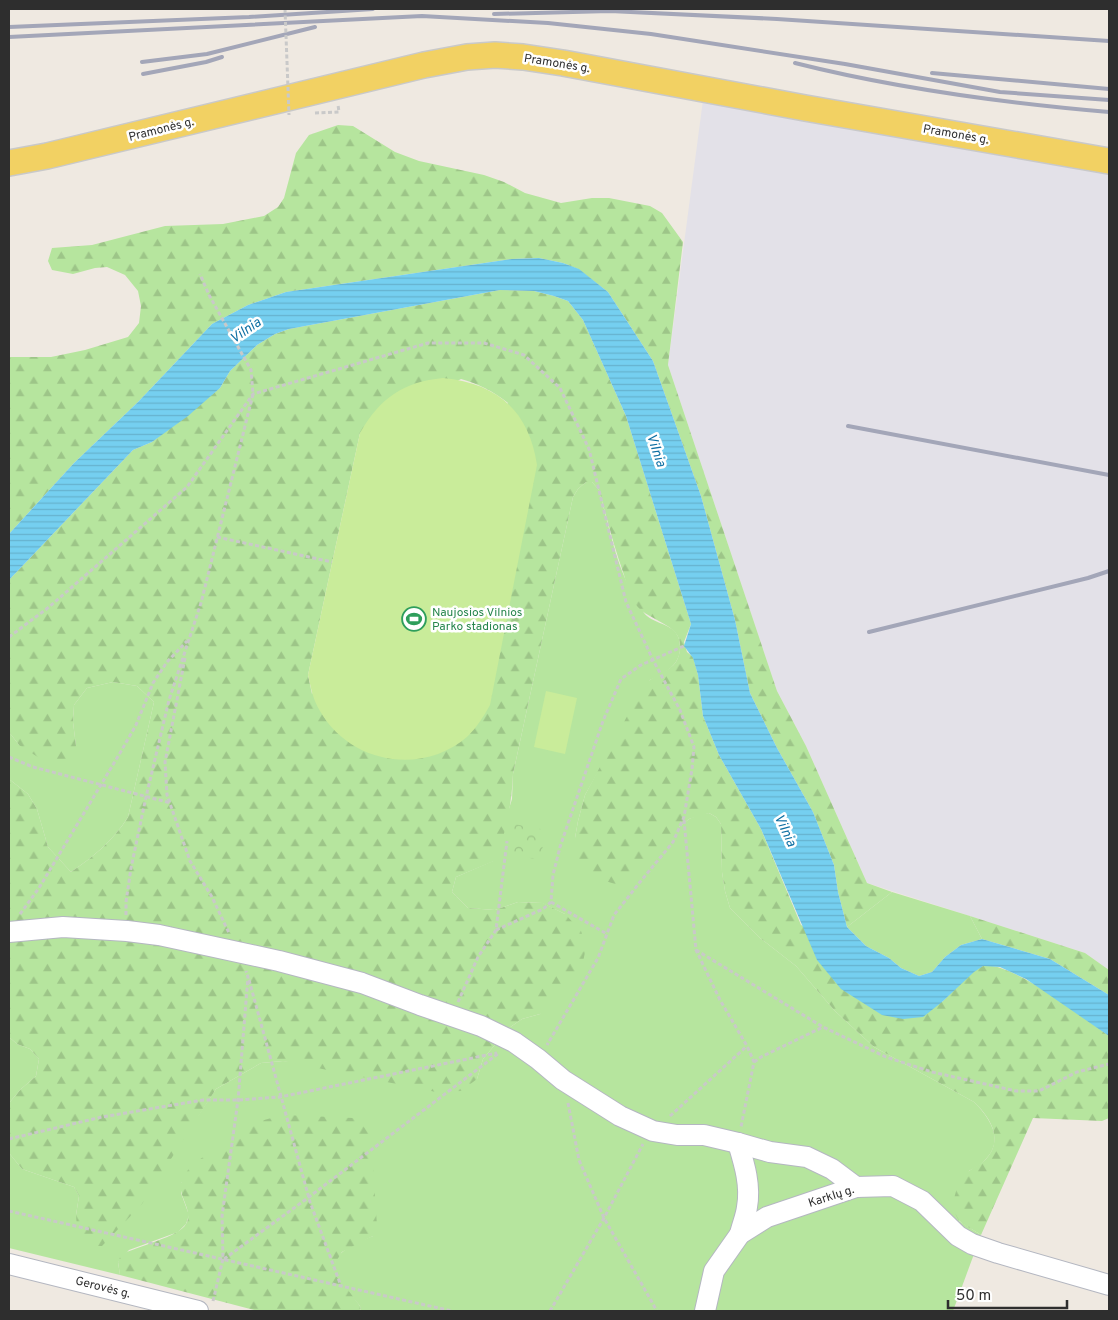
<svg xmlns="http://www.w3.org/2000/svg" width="1118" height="1320" viewBox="0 0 1118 1320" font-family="Overpass,sans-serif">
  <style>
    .industrial { fill: #e3e1e8 }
    .grass { fill: #b6e59e }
    .forest { fill: url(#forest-firs); fill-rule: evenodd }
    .park { fill: url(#park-crowns) }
    .pitch { fill: #c9ec9a }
    .water { fill: url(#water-rules) }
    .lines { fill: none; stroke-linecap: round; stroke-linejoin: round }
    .minor-casing { stroke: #b4b7c1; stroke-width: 22 }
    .major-casing { stroke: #c9c9c9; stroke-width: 28 }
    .path { stroke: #c9c9c9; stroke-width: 3; stroke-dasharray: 4 2.5; stroke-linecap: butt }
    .minor { stroke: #fff; stroke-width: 20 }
    .major { stroke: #f2d163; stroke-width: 25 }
    .rail { stroke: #a3a6b8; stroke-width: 4 }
    .path-bridge { stroke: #c9c9c9; stroke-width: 3; stroke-dasharray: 4 2.5; stroke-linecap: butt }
    .labels { text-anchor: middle; stroke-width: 5; stroke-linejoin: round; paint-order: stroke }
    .street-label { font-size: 12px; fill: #2e2e2e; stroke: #fff }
    .leisure-label { font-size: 12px; fill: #27864d; stroke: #fff; text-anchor: start }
    .water-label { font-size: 14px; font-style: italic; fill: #0d6fa3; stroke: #fff }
  </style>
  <defs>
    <pattern id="forest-firs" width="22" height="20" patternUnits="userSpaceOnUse" patternTransform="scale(1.25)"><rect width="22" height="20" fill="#b6e59e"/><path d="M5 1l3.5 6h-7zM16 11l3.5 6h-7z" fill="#9dc588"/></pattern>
    <pattern id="park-crowns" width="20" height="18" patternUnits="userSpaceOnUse" patternTransform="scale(1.25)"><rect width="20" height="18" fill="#b6e59e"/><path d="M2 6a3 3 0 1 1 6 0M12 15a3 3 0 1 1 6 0" fill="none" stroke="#9dc588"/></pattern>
    <pattern id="water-rules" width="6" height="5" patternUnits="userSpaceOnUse" patternTransform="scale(1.25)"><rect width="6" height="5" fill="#75cff0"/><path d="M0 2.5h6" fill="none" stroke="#66b2ce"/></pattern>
  </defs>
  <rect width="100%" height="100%" fill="#efe9e1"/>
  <polygon class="industrial" points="703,100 1109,171 1109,970 1085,953 867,883 806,746 777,691 668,365"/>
  <g class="grass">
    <path d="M586,482H592L599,490C610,530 617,572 640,606C642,609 644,614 647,616C659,626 681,624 680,648C680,666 664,673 650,680L585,795L578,821L575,838L679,827L689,819L701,814L709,813L716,817L721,824L722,872L725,891L730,908L760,938L796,966L835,1011L874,1047L974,1102C990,1118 1005,1140 985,1160C981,1165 974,1168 969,1171L959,1221L981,1235L953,1311H361L360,1306C353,1297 340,1284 336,1274C327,1253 359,1242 373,1236L181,1182V1193L189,1215L186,1224L178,1232L129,1250L118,1262L120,1275L9,1248V1153L22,1169L74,1187L79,1196L76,1215L198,1116L216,1089L261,1063L283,1061L477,1079L483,1059L509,1028L522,1019L540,1014L565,914L542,903L518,902L495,910L468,908L452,892L456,877L493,861L512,799L513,774L573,497L578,489Z"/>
    <path d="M113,682L137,686L154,702L128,817C113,841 93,857 71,872L48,847L37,809L28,794L9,779V732L19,745L76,746L73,722L74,705L87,688Z"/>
    <polygon points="892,892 970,916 982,939 961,945 945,957 932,972 919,976 901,968 889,958 866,946 847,927"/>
    <polygon points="9,1037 17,1044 30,1049 39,1059 36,1076 21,1089 9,1103"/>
  </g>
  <g class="forest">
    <polygon points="338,125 353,126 395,152 419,161 484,175 504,182 525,193 561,203 592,198 609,198 650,206 662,213 683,242 668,365 777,691 806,746 867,883 892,892 847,927 838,892 834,865 813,812 777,748 750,693 735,620 701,496 653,361 608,292 578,269 563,263 539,258 512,259 286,292 248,305 212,324 138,402 74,463 9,534 9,357 51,357 85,350 128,337 139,323 141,306 138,291 125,275 107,267 95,268 73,274 52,270 48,261 52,248 92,245 165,226 223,224 264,216 278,207 284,198 296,153 309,135"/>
    <path d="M500,290L534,291L554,296L568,301L583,320L626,416L691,624L684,642L687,652L693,657L698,675L703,716L719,755L761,829L801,925L942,1002C951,994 973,969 983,966C1008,959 1088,1020 1109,1036V1118L1102,1121L1033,1118L981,1235C975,1230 963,1226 958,1219C949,1205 956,1184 967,1173C972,1167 981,1165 986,1159C1004,1139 990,1117 974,1102L874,1047L835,1011L796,966L760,938L730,908L725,891L722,872L721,824L716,817L709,813L689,819L679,827L640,873L627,882L615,884L596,878L583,869L577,854L575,838L578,821L585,795L640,692C643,688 646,683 650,680C663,670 678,670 680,649C683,624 650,622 637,606C630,598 627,585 624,575C614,547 607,519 599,490L592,482H586L578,489L573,497L513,774C512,802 506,836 494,861L456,877L452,892L468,908L495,910L518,902L543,903L565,914L581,931L586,947L583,962L572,984L540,1014L522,1019L509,1028L483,1059L477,1079L461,1091L436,1092L283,1061L261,1063L216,1089L142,1204L102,1246H86L78,1240L76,1215L79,1196L74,1187L22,1169L9,1153V1103L21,1089L36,1076L39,1059L30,1049L17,1044L9,1037V779L28,794L37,809L48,847L71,872C93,857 113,841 128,817L154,702L137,686L113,682L87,688L74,705L73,722L76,746L67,761H44L19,745L9,732V580L133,450L152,442L220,388L230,371L257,345L275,334L289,329ZM461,379C479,384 493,391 508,403L312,694L308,675L360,433Z"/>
    <polygon points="970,916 1085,953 1109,970 1109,995 1050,959 982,939"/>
    <path d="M285,1115L353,1118L362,1124L371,1137L377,1226L373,1236L342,1252L335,1263L336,1274L360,1306L361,1311H258L120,1275L118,1262L121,1255C137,1246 179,1237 186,1224C194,1211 178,1197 181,1183C182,1179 186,1173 188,1170C197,1159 242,1130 255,1124C265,1119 274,1117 285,1115Z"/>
  </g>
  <polygon class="park" points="514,824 546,830 540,860 510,854"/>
  <g class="pitch">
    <path d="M443,378C497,383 529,411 537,465L490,705C484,716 477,727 468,736C423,776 350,764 320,711C313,700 311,688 308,675L360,433C380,398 403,382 443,378Z"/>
    <polygon points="546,691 577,698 565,754 534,747"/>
  </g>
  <polygon class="water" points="539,258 563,263 579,269 608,292 653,361 701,496 735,620 750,693 777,748 813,812 834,865 838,892 847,927 866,946 889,958 901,968 919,976 932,972 945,957 961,945 982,939 1050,959 1109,995 1109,1036 1026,979 1000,967 983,966 974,972 942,1002 923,1017 903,1019 882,1015 841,989 817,960 761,829 719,755 703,716 698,675 693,658 684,646 691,624 626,416 583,320 568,301 554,296 534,291 500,290 289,329 275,334 257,345 230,371 220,388 188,416 152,442 133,450 9,580 9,534 74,463 138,402 212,324 248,305 286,292 512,259"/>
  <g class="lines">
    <g class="minor-casing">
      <g id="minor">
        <polyline points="9,932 63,927 127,931 159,935 279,961 362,983 420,1005 481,1026 514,1042 538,1059 563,1080 620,1116 653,1131 677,1135 704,1135 738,1143 770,1152 807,1157 832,1169 856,1187"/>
        <path d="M738,1143C744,1163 751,1185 747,1207C746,1216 742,1225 740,1234"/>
        <polyline points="9,1264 198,1311"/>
        <polyline points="705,1311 714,1271 740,1234 767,1217 856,1187 893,1186 922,1201 958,1236 972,1244 998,1253 1109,1285"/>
      </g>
    </g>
    <g class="major-casing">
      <polyline id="major" points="9,163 47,156 424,65 467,57 495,55 523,57 563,63 805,108 1109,161"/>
    </g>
    <g class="path">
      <polyline points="315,113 339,112 338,105"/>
      <polyline points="217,537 332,562"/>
      <polyline points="9,637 49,607 187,487 253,394 428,343 484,343 524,355 560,388 589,449 626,602 653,660 680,710 694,747 692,769 684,817 673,842 640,882 614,915 598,958 547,1045"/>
      <polyline points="185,658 165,762 167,795 190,861 212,897 229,933"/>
      <polyline points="9,757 33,767 171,803"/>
      <polyline points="684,820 696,950 720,1000 747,1046 754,1062 741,1127"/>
      <polyline points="551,902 607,934"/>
      <polyline points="20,914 39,888 120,753 136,725 153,683 167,662 187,641"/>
      <polyline points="126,915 126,902 131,868 146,797 169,700 201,603 253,394 251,370 209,295 200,274"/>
      <polyline points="496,930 543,909 551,902 553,875 560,847 603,721 621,679 641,665 684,646"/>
      <polyline points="696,950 823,1027 886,1057 932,1072 1016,1091 1039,1091 1077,1072 1109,1064"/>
      <polyline points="249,980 310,1202 341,1286"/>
      <polyline points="458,1002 478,957 496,930 507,841"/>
      <polyline points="754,1062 761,1057 823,1027"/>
      <polyline points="568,1103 579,1160 604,1218 657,1311"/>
      <polyline points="670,1116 747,1046"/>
      <polyline points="9,1139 102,1117 203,1100 238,1100 280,1097 497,1053"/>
      <polyline points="9,1211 452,1311"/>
      <polyline points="224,1259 309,1197 499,1053"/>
      <polyline points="213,1301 223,1259 222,1216 238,1100 248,977 246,971"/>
      <polyline points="550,1311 604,1218 643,1144"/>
    </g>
    <use href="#minor" class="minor"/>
    <use href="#major" class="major"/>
    <g class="rail">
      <polyline points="494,14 610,11 777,19 1109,41"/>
      <polyline points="9,27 249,17 373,9"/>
      <polyline points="9,37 422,16 548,23 651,34 845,64 1000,92 1109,100"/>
      <polyline points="142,62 207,54 315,27"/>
      <path d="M795,63C898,89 1004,103 1109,112"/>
      <polyline points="932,73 1109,89"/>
      <polyline points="143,74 206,62 222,57"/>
      <polyline points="848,426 1109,475"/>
      <polyline points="869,632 1088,578 1109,571"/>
    </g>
    <polyline class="path-bridge" points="285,9 289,115"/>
  </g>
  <defs>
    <g id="stadium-ring" transform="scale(1.25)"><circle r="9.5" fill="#fff" stroke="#2e9e5b" stroke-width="1.5"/><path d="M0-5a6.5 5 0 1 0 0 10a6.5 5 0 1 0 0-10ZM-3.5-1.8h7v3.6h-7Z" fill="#2e9e5b"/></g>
  </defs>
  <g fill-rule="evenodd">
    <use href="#stadium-ring" x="414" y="619"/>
  </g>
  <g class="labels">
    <g class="street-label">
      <text transform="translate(557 63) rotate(9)" y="4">Pramonės g.</text>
      <text transform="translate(161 129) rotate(-14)" y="4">Pramonės g.</text>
      <text transform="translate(956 134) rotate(10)" y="4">Pramonės g.</text>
      <text transform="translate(831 1196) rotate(-18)" y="4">Karklų g.</text>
      <text transform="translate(103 1287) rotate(14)" y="4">Gerovės g.</text>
    </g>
    <g class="leisure-label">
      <text x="432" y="616">Naujosios Vilnios<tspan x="432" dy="14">Parko stadionas</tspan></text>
    </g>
    <g class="water-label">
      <text transform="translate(245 330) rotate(-35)" y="5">Vilnia</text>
      <text transform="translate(657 450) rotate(71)" y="5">Vilnia</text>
      <text transform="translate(786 830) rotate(65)" y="5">Vilnia</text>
    </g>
  </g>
  <rect width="1118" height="1320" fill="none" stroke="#2e2e2e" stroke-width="20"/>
  <path d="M948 1300v8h119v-8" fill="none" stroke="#2e2e2e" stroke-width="2.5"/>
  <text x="956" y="1300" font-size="15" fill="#2e2e2e" stroke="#ffffff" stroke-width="4" paint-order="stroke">50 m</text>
</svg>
